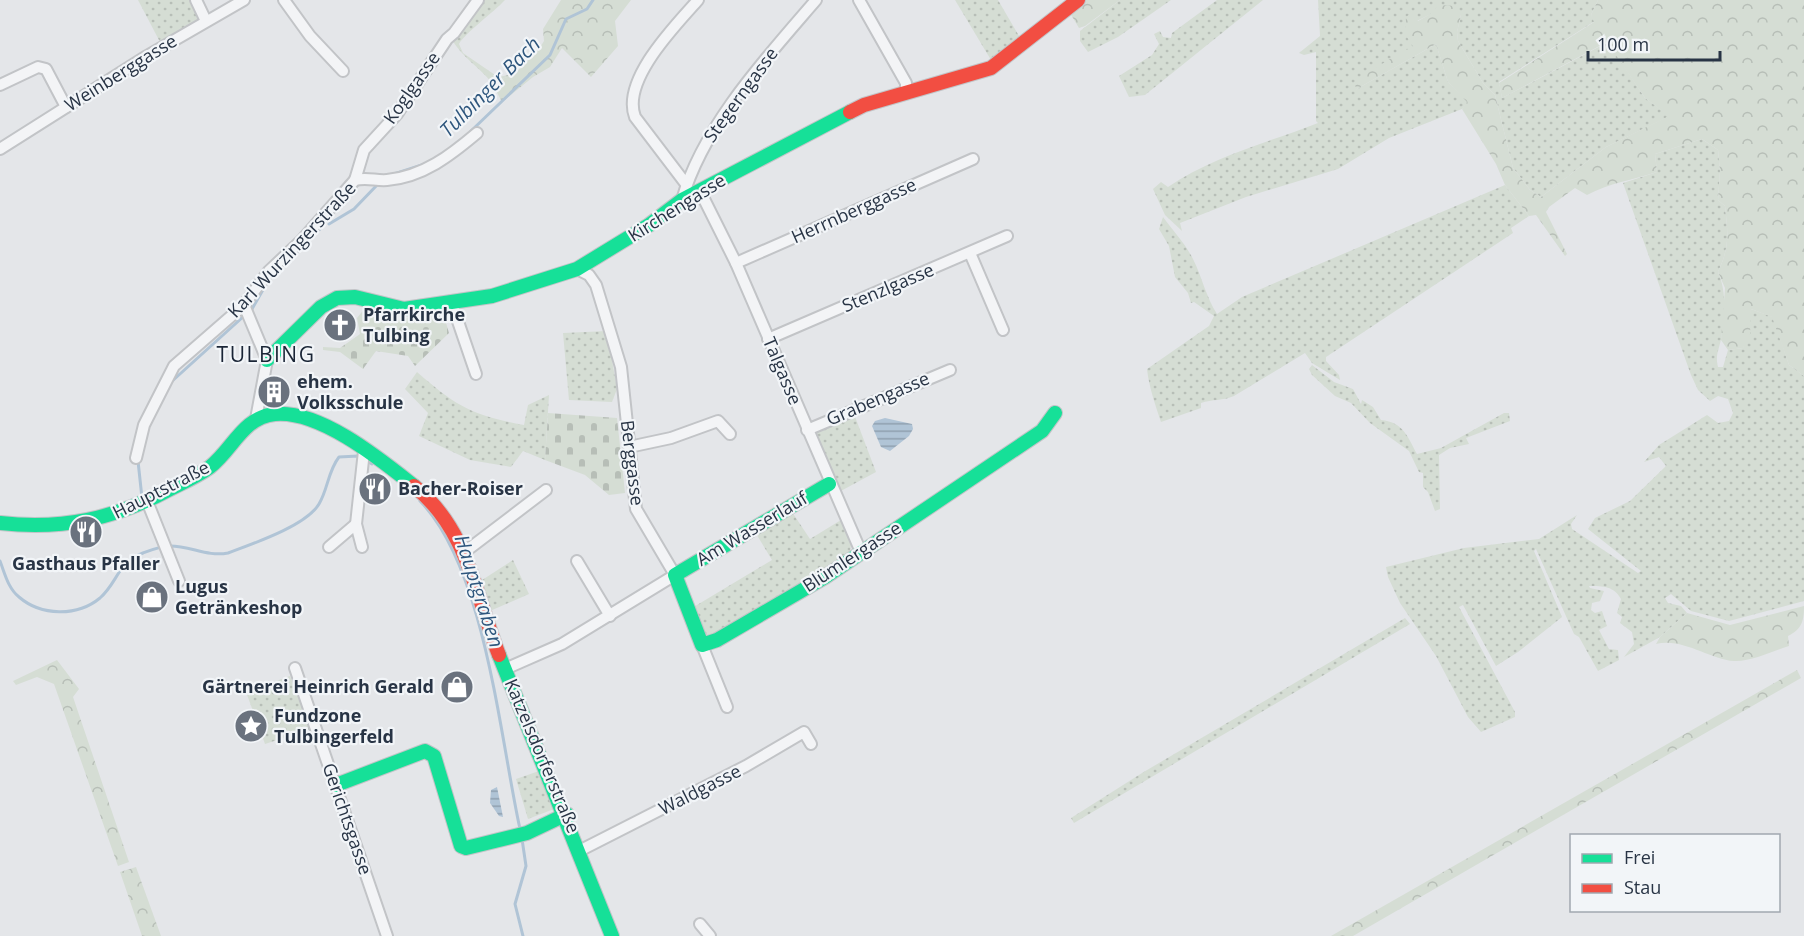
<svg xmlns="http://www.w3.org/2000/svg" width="1804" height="936" viewBox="0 0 1804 936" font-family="'Open Sans',sans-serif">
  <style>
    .green { fill: url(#green-dots) }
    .forest { fill: url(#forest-crowns) }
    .cemetery { fill: url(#cemetery-stones) }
    .water { fill: url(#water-rules) }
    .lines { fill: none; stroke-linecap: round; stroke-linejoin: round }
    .stream { stroke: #b0c4d6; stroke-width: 3 }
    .street-casing { stroke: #c2c4c7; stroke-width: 14 }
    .fast-casing { stroke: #c2c4c7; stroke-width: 16 }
    .jam-casing { stroke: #c2c4c7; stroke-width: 16 }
    .street { stroke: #f3f4f6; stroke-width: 10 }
    .fast { stroke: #16e098; stroke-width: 14 }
    .jam { stroke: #f24e42; stroke-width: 14 }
    .labels { text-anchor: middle; stroke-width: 4.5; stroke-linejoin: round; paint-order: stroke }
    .street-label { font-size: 18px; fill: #283445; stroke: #f2f5f8 }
    .poi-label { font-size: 18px; font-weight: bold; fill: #283445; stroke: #f2f5f8; text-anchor: start }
    .water-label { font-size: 20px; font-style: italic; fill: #2e567d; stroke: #f2f5f8 }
    .quarter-label { font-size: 21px; letter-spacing: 1.5px; fill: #1a2536; stroke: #f2f5f8 }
  </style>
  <defs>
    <pattern id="green-dots" width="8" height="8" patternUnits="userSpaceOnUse" patternTransform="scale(1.5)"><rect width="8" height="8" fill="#d5ddd4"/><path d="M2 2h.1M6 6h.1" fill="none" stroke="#b7beb7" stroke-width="1.8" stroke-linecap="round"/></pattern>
    <pattern id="forest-crowns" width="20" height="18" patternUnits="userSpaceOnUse" patternTransform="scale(1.5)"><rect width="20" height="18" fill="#d5ddd4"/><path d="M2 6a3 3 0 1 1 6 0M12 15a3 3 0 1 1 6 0" fill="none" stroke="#b7beb7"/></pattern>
    <pattern id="cemetery-stones" width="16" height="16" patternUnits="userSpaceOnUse" patternTransform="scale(1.5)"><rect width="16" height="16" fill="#d5ddd4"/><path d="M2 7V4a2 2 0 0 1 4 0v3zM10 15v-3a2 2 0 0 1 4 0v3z" fill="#b7beb7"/></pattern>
    <pattern id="water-rules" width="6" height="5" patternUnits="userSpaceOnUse" patternTransform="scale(1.5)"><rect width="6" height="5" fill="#b0c4d6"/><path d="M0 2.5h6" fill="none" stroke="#8fa0af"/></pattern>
  </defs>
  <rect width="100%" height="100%" fill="#e4e6e9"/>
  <g class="green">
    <polygon points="138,0 194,0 203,19 160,42"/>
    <path d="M480,0H505C494,12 465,33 459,44L463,53L498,77L514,74L492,83C479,67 463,58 452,40Z"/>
    <polygon points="955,0 998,0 1022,41 991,60"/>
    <polygon points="1120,0 1171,0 1118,37 1088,52 1080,41 1080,31"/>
    <polygon points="1217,0 1263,0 1145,95 1129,97 1119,76 1152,55 1159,44 1154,34 1160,31 1163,37 1171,38 1172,33"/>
    <path d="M1318,0H1598L1591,15L1595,21L1499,82L1502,98L1608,42L1645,98L1670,116L1606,147L1541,197L1530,190L1513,168L1495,95L1483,83L1458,41L1457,32L1461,15L1433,13L1417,21L1414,49L1355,90L1436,44L1448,82L1468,102L1462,109L1389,138L1338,169L1246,197L1180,223L1182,231L1165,215L1153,189L1161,182L1168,187C1213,156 1267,143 1318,123L1316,121V52L1304,55L1299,53L1320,36Z"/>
    <path d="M1702,139L1718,150L1720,171L1718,200L1725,206C1728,234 1730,246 1718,272C1727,292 1725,317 1721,339C1719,350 1715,355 1718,367H1723L1728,350L1743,348L1751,309L1773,317L1789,365L1804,376V601L1729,621L1691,611L1671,594L1665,598L1668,603L1681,606L1687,613L1660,637L1624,657L1634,644L1632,632L1620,623L1622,617L1617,613L1621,599C1614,586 1603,586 1589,586L1590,588L1604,591L1600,601L1592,603L1591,610L1595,613L1602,611L1607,626L1599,630L1609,649L1618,650L1619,660L1598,671L1579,637L1574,634L1536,549L1534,551L1562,617L1518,652L1496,666L1463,605L1459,607L1515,712V717L1481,732L1468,717L1436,656L1400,603L1388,577L1386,567L1464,548L1539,539L1577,515L1571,524L1572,529L1638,573L1641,571L1588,529L1595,518L1630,501L1666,466L1659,457L1644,462L1659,445L1707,415L1718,423L1729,421L1733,413L1728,399L1718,396L1710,401L1698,390L1691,375L1623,183L1657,172L1655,154Z"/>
    <path d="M1505,185L1529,216L1511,228L1513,233L1326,357V361L1339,375L1340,380L1312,363L1305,353L1234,396C1223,401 1212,399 1201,403V408L1161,422C1155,404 1149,387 1147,369L1209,326L1214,316L1194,302L1191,303L1188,293L1175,277L1169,246L1159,229L1163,217C1173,231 1185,243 1193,259C1202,277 1206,297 1217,314L1242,297Z"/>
    <polygon points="607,331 617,389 612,402 569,400 563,333"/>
    <path d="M1312,365L1334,382L1353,389L1361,404L1362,400L1373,407L1381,420C1404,422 1408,438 1417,454L1441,448L1504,413H1509L1510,421L1466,438L1469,444L1450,448L1439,455L1440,509L1435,511L1428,492L1423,487V473L1419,472L1409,451L1370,423L1351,403L1335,396L1312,375L1309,369Z"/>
    <path d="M417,372C457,407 472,415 524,425L528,405L549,395L545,460L523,451L511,467L470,460L419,436L428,413L405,389Z"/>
    <polygon points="854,414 876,472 839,492 815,435 818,430"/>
    <polygon points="792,512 810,539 841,520 851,544 850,554 711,637 703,634 692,608 772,560 755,532"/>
    <polygon points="513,560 529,594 490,611 479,582"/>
    <polygon points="1405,618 1410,624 1074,823 1071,818 1142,773"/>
    <polygon points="290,676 311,729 265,744 246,692"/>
    <polygon points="539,771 554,809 528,819 516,779"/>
  </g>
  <g class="forest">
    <polygon points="561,0 631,0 615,21 618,46 591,77 562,48 550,67 533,77 502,102 492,83 514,74 537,52 544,41 543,29"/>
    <polygon points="1086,0 1120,0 1085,26 1079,28 1070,13"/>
    <path d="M1598,0H1804V376L1789,365L1772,317L1751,309L1750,334L1743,348L1728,350L1721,340L1725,288L1718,272C1730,246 1728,234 1725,206L1718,200L1720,171L1718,150L1702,139L1655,154L1657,172C1633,180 1609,183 1587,195L1575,188L1549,207L1546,212L1567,254L1565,256L1536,215L1529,216L1505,185L1496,164L1462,109L1467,102L1448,82L1436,44L1355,90L1356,80L1406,49L1414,48L1405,34L1406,17L1410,14L1418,21L1432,13L1438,5L1457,6L1461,15L1457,32L1458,41L1483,83L1495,95L1513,168L1530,190L1541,197L1606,147L1669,116L1645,98L1607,42L1502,98L1499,83L1594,22L1591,15Z"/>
    <path d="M1804,606C1804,621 1802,629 1788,636L1789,646C1773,651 1751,662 1734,661C1709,659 1682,637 1656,644L1660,637L1687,613L1730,625Z"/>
    <polygon points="57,660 79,689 73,697 129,862 118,866 54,684 37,677 16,685 13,681"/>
    <polygon points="1797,670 1801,678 1353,936 1331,936"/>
    <polygon points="136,867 161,936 142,936 120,872"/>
  </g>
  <g class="cemetery">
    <polygon points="365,308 398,320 442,309 449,333 415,366 408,356 376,351 363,369 340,352 323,350 323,347 340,348 360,334 357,318"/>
    <polygon points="548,413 617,418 625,493 609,495 585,475 545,460"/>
  </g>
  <g class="water">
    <polygon points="885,418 912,424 913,429 909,436 890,451 881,447 872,426 875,421"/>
    <polygon points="497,787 503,817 499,816 490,803 491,790"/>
  </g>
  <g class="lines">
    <g class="stream">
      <polyline points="471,131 550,55 566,19 587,9 593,0"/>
      <polyline points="394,174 425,164"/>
      <polyline points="329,224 354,209 379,183"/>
      <polyline points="296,253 320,229"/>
      <polyline points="252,309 268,281"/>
      <polyline points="170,383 244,316"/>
      <polyline points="138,461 142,498"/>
      <path d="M420,501C485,567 500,738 520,829"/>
      <path d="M0,561C5,574 8,588 19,597C41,616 77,617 100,598C118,582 117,563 143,553C151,550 161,546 170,546C191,546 207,557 228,553C252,544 306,526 319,504C328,489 328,471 339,457L358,456L372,464"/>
      <polyline points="522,839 526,866 515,904 523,936"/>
    </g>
    <g class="street-casing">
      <g id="street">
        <polyline points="196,0 206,21"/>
        <polyline points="284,0 310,36 343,71"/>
        <polyline points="859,0 906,83 906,92"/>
        <polyline points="0,85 38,67 46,69 66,107"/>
        <polyline points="0,149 147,56 244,0"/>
        <polyline points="355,180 364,150 397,114 447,39 454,33 478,0"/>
        <path d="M686,184L635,117C621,80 676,25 698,0"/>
        <polyline points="700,191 736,263 861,552"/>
        <path d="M682,200C703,126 766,58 816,0"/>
        <polyline points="970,253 1003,330"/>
        <polyline points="736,263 973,159"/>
        <polyline points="451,301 476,374"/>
        <polyline points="244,305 267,360 256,419"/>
        <polyline points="768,339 1007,236"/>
        <polyline points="807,430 950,370"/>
        <polyline points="629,447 671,438 718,421 730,434"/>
        <path d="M136,458L144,425L174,366L244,305L269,271L303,239L355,180C367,177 376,181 387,180C423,177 451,155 477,133"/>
        <polyline points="147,501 179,581"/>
        <polyline points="329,547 356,524"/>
        <polyline points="362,547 356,524 364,451"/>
        <polyline points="462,554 546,490"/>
        <polyline points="577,561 610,616"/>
        <polyline points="702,645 727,707"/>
        <polyline points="295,668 387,936"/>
        <polyline points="505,669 562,644 675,575 636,509 621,367 596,285 589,275 577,269"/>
        <polyline points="581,850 746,766 804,732 811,744"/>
        <polyline points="700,924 710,936"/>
      </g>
    </g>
    <g class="fast-casing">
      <g id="fast">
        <polyline points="267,360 321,307 337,298 355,297 404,309 492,296 577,269 649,225 682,200 850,112"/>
        <polyline points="829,484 675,575 702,645 717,640 825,577 1042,431 1055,413"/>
        <path d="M0,523C62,530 115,519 170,489C184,482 198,476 210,467C233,449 243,417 275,414C320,410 380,459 414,486"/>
        <polyline points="499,655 612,936"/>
        <polyline points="336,785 425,751 434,756 461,846 466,848 527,833 567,814"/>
      </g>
    </g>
    <g class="jam-casing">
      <g id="jam">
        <polyline points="850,112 864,105 991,68 1078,0"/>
        <path d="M414,486C468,529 475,594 499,655"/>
      </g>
    </g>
    <use href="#street" class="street"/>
    <use href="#fast" class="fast"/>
    <use href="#jam" class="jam"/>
  </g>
  <defs>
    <g id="church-disc" transform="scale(1.725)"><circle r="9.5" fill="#6a727e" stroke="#f2f5f8"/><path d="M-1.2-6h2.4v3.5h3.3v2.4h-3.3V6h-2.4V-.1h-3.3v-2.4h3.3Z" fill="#fff"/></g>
    <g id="building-disc" transform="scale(1.725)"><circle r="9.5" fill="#6a727e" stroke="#f2f5f8"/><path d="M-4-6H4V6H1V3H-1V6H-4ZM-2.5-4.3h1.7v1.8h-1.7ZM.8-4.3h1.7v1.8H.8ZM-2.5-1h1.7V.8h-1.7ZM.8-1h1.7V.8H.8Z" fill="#fff"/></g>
    <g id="restaurant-disc" transform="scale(1.725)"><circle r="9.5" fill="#6a727e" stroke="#f2f5f8"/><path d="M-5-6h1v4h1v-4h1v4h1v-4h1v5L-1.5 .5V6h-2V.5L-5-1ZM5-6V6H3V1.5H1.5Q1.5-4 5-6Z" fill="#fff"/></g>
    <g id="shop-disc" transform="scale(1.725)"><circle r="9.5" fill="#6a727e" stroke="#f2f5f8"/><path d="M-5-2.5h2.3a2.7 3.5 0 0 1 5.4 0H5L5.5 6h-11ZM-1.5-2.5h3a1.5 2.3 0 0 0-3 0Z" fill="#fff"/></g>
    <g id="sight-disc" transform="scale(1.725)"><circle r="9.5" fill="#6a727e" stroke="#f2f5f8"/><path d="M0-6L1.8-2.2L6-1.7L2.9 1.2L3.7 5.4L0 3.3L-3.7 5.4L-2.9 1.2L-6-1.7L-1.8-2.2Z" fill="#fff"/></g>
  </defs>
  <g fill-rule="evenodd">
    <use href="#church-disc" x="340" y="325"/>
    <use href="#building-disc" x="274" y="392"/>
    <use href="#restaurant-disc" x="375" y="489"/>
    <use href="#restaurant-disc" x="86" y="532"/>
    <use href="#shop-disc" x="152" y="597"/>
    <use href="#shop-disc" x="457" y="687"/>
    <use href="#sight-disc" x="251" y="726"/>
  </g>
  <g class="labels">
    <g class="street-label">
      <text transform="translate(121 73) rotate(-32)" y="6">Weinberggasse</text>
      <text transform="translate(412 88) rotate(-55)" y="6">Koglgasse</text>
      <text transform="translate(741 95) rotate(-54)" y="6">Stegerngasse</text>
      <text transform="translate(677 208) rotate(-32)" y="6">Kirchengasse</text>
      <text transform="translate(854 211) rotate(-24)" y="6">Herrnberggasse</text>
      <text transform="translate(292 250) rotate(-47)" y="6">Karl Wurzingerstraße</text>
      <text transform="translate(888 288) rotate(-23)" y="6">Stenzlgasse</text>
      <text transform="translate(782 371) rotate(67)" y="6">Talgasse</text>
      <text transform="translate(878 399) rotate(-23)" y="6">Grabengasse</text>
      <text transform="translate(632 463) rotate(83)" y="6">Berggasse</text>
      <text transform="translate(161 490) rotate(-27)" y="6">Hauptstraße</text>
      <text transform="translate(752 529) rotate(-31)" y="6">Am Wasserlauf</text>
      <text transform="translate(852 557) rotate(-33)" y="6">Blümlergasse</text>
      <text transform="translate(542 756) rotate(67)" y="6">Katzelsdorferstraße</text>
      <text transform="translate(700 790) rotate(-27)" y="6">Waldgasse</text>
      <text transform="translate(347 819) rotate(71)" y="6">Gerichtsgasse</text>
    </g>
    <g class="poi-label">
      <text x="363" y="321">Pfarrkirche<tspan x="363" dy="21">Tulbing</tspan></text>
      <text x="297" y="388">ehem.<tspan x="297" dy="21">Volksschule</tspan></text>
      <text x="398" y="495">Bacher-Roiser</text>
      <text x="86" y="570" text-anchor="middle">Gasthaus Pfaller</text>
      <text x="175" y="593">Lugus<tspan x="175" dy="21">Getränkeshop</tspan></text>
      <text x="434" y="693" text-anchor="end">Gärtnerei Heinrich Gerald</text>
      <text x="274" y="722">Fundzone<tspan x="274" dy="21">Tulbingerfeld</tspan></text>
    </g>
    <g class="water-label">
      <text transform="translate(490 87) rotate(-45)" y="7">Tulbinger Bach</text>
      <text transform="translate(479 591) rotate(72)" y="7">Hauptgraben</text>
    </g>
    <g class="quarter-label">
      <text x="266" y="362">TULBING</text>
    </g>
  </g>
  <rect x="1570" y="834" width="210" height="78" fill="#f2f5f8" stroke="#a1a8b0" stroke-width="1.5"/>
  <rect x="1582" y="854" width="30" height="9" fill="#16e098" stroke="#a1a8b0" stroke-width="1.5"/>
  <text x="1624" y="864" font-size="18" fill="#283445">Frei</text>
  <rect x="1582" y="884" width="30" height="9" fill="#f24e42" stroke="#a1a8b0" stroke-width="1.5"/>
  <text x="1624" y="894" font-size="18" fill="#283445">Stau</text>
  <path d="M1588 51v9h132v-9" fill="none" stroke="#283445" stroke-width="3"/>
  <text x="1597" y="51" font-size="18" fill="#283445" stroke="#f2f5f8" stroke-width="4.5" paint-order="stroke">100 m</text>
</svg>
